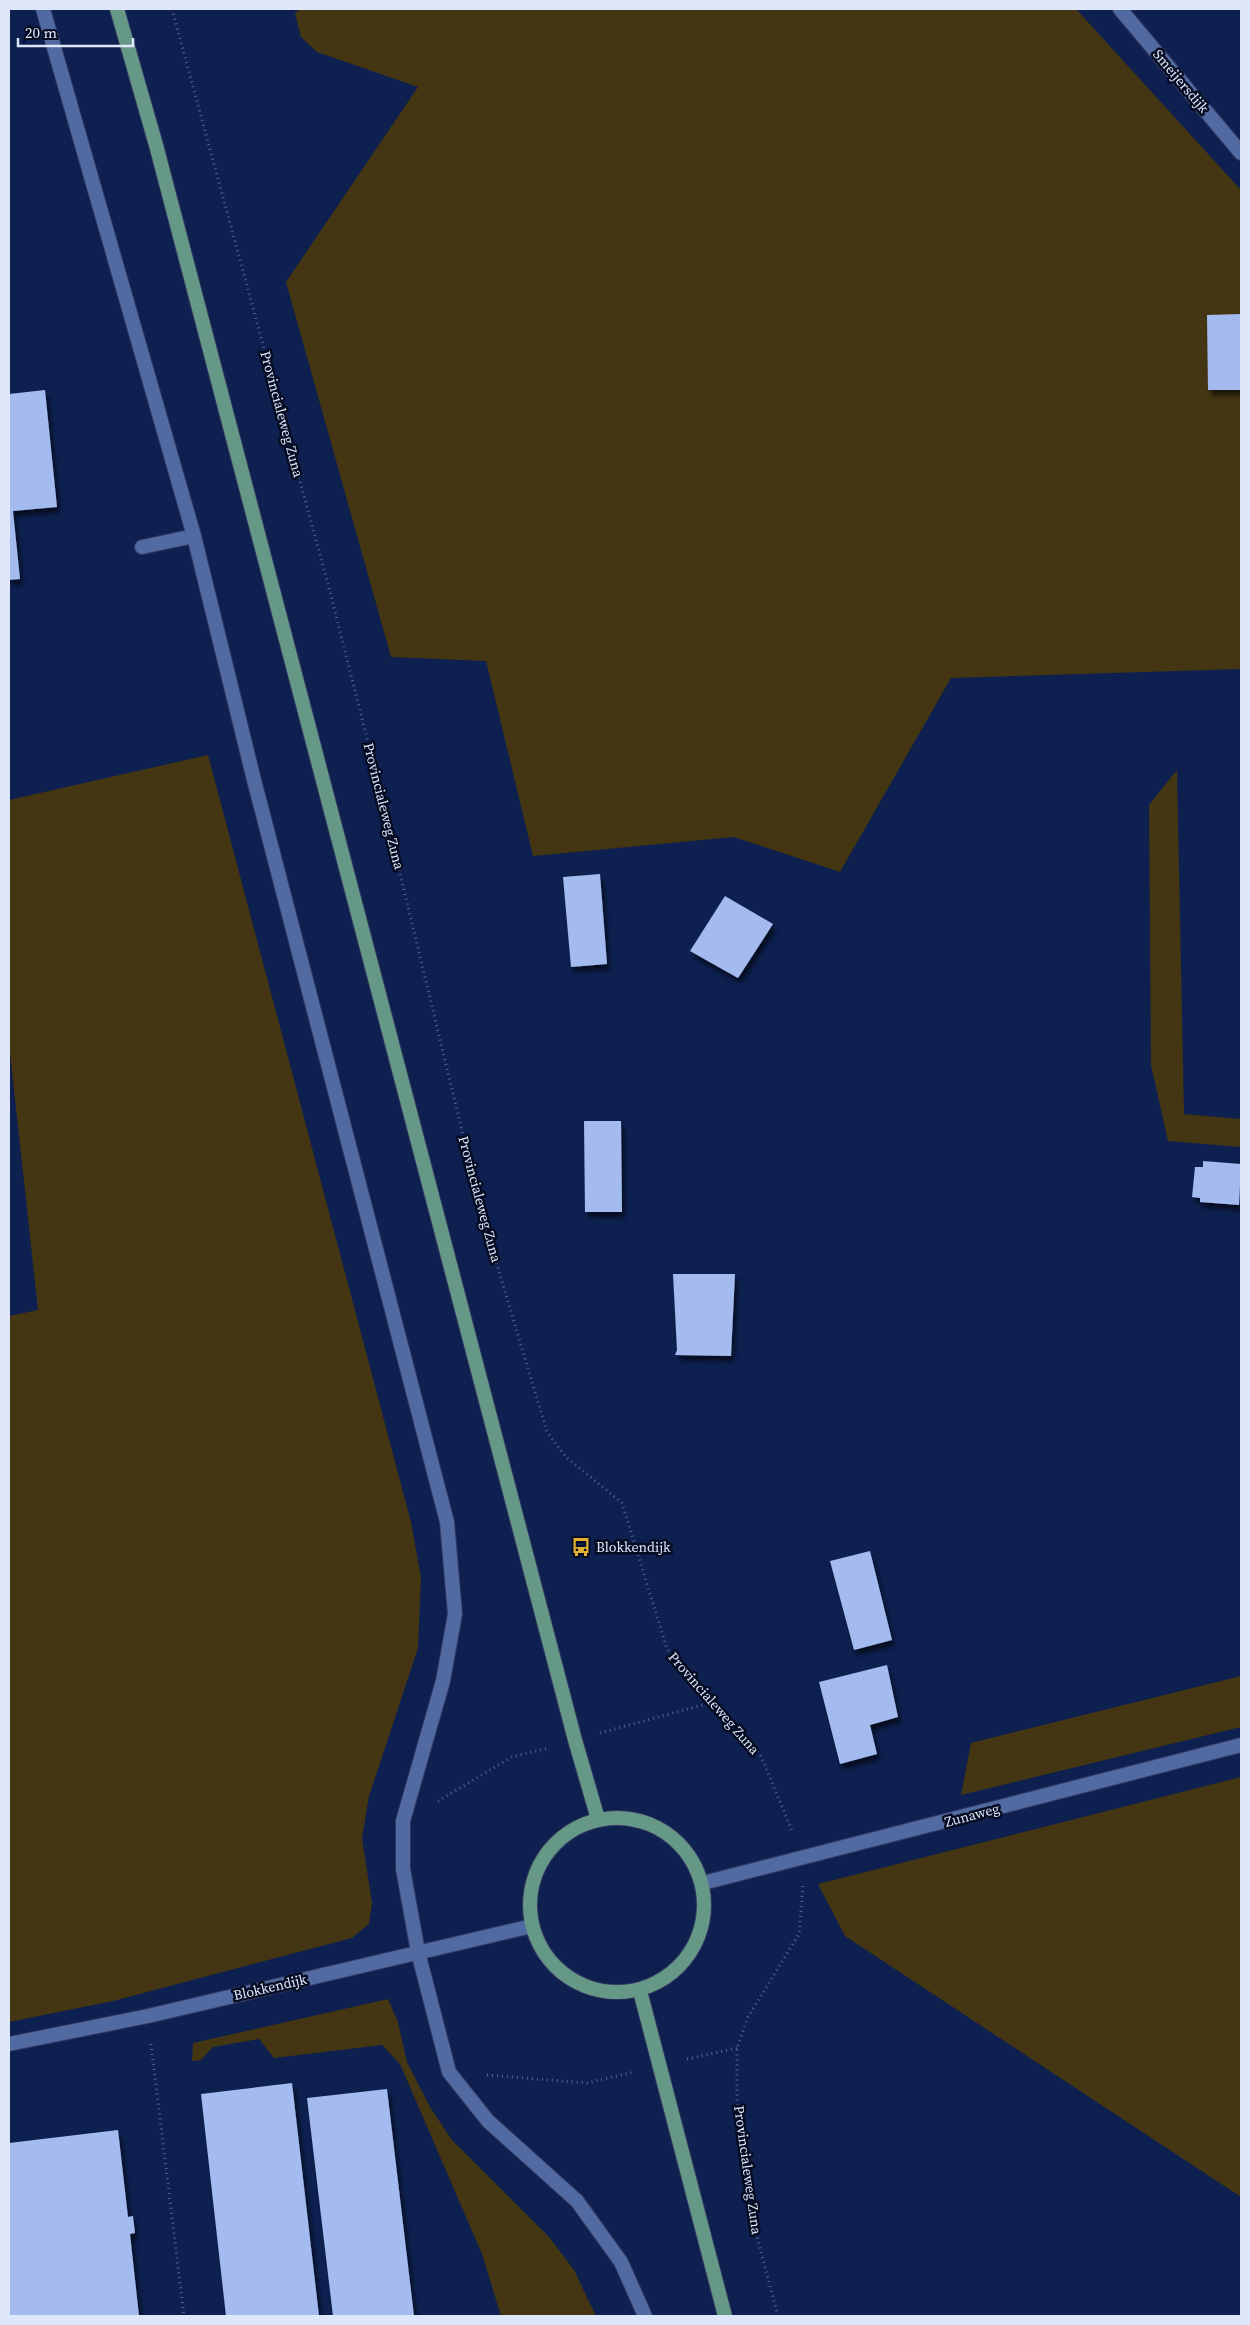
<svg xmlns="http://www.w3.org/2000/svg" width="1250" height="2325" viewBox="0 0 1250 2325" font-family="'Source Serif 4',serif">
  <style>
    .green { fill: #443513 }
    .building { fill: #a3bbef; filter: url(#shadow) }
    .lines { fill: none; stroke-linecap: round; stroke-linejoin: round }
    .service-casing { stroke: #323760; stroke-width: 16 }
    .minor-casing { stroke: #323760; stroke-width: 16 }
    .primary-casing { stroke: #323760; stroke-width: 16 }
    .path { stroke: #55648a; stroke-width: 3; stroke-dasharray: 1 4; stroke-linecap: butt }
    .service { stroke: #516aa1; stroke-width: 14 }
    .minor { stroke: #516aa1; stroke-width: 14 }
    .primary { stroke: #669887; stroke-width: 14 }
    .labels { text-anchor: middle; stroke-width: 5; stroke-linejoin: round; paint-order: stroke }
    .street-label { font-size: 14px; fill: #dee7fa; stroke: #050c21 }
    .poi-label { font-size: 14px; fill: #dee7fa; stroke: #050c21; text-anchor: start }
  </style>
  <defs>
    <filter id="shadow"><feDropShadow dx="3" dy="5.5" stdDeviation="2.5" flood-color="#0009"/></filter>
  </defs>
  <rect width="100%" height="100%" fill="#0d2050"/>
  <g class="green">
    <polygon points="301,9 1076,9 1241,190 1241,669 951,678 840,872 734,837 533,856 486,661 391,657 286,282 418,87 317,52 301,37 295,13"/>
    <polygon points="208,755 411,1522 421,1577 418,1648 369,1796 362,1838 372,1903 369,1924 352,1938 113,2001 9,2022 9,1316 38,1310 9,1044 9,800"/>
    <polygon points="1177,770 1184,1114 1241,1119 1241,1147 1168,1141 1151,1065 1149,805"/>
    <polygon points="1241,1676 1241,1727 961,1795 971,1743"/>
    <polygon points="1241,1777 1241,2197 845,1936 818,1884"/>
    <polygon points="388,1999 398,2022 407,2062 430,2107 452,2140 549,2237 574,2270 596,2316 501,2316 482,2254 400,2064 382,2045 274,2058 259,2039 213,2047 201,2060 192,2061 193,2043"/>
  </g>
  <g class="building">
    <polygon points="1241,314 1241,390 1208,390 1207,315"/>
    <polygon points="45,390 57,507 13,511 20,579 9,580 9,394"/>
    <polygon points="600,874 607,964 571,967 563,877"/>
    <polygon points="725,896 773,924 738,978 690,951"/>
    <polygon points="584,1121 621,1121 622,1212 585,1212"/>
    <polygon points="1203,1161 1241,1164 1239,1205 1200,1202 1200,1198 1192,1197 1195,1167 1203,1167"/>
    <polygon points="673,1274 735,1274 731,1356 675,1355 677,1350"/>
    <polygon points="870,1551 892,1640 854,1650 830,1561"/>
    <polygon points="887,1665 898,1717 870,1725 877,1754 840,1764 819,1682"/>
    <polygon points="292,2083 319,2316 226,2316 201,2094"/>
    <polygon points="387,2089 414,2316 333,2316 307,2098"/>
    <polygon points="118,2130 128,2217 133,2216 135,2233 130,2234 139,2316 9,2316 9,2143"/>
  </g>
  <g class="lines">
    <g class="service-casing">
      <polyline id="service" points="142,547 194,536"/>
    </g>
    <g class="minor-casing">
      <g id="minor">
        <polyline points="43,9 194,536 254,780 447,1522 455,1614 443,1681 403,1821 403,1869 418,1952 449,2072 488,2121 577,2201 621,2262 645,2316"/>
        <polyline points="1120,9 1241,153"/>
        <polyline points="703,1883 1241,1745"/>
        <polyline points="9,2044 148,2016 532,1926"/>
      </g>
    </g>
    <g class="primary-casing">
      <g id="primary">
        <polyline points="117,9 156,145 575,1740 598,1819"/>
        <circle cx="617" cy="1905" r="87"/>
        <polyline points="640,1991 725,2316"/>
      </g>
    </g>
    <g class="path">
      <polyline points="172,9 329,588 376,774 483,1218 547,1432 566,1457 622,1503 667,1649 741,1731 761,1756 793,1833"/>
      <polyline points="600,1733 713,1702"/>
      <polyline points="438,1801 512,1757 548,1748"/>
      <polyline points="151,2044 184,2316"/>
      <polyline points="687,2059 737,2048"/>
      <polyline points="487,2075 587,2083 634,2072"/>
      <polyline points="778,2316 752,2218 737,2120 737,2048 748,2017 799,1934 803,1885"/>
    </g>
    <use href="#service" class="service"/>
    <use href="#minor" class="minor"/>
    <use href="#primary" class="primary"/>
  </g>
  <defs>
    <g id="bus-bare" transform="scale(1.5)"><path d="M-5-6H5V4H4V6H2V4H-2V6H-4V4H-5ZM-3.5-4V0h7V-4ZM-3.5 1.2v1.5H-2V1.2ZM2 1.2v1.5H3.5V1.2Z" fill="#e1af34" stroke="#050c21" stroke-width="2.5" paint-order="stroke"/></g>
  </defs>
  <g fill-rule="evenodd">
    <use href="#bus-bare" x="581" y="1547"/>
  </g>
  <g class="labels">
    <g class="street-label">
      <text transform="translate(1181 81) rotate(50)" y="5">Smeijersdijk</text>
      <text transform="translate(282 414) rotate(75)" y="5">Provincialeweg Zuna</text>
      <text transform="translate(384 806) rotate(76)" y="5">Provincialeweg Zuna</text>
      <text transform="translate(480 1199) rotate(75)" y="5">Provincialeweg Zuna</text>
      <text transform="translate(714 1703) rotate(49)" y="5">Provincialeweg Zuna</text>
      <text transform="translate(972 1815) rotate(-15)" y="5">Zunaweg</text>
      <text transform="translate(270 1987) rotate(-13)" y="5">Blokkendijk</text>
      <text transform="translate(748 2170) rotate(82)" y="5">Provincialeweg Zuna</text>
    </g>
    <g class="poi-label">
      <text x="596" y="1552">Blokkendijk</text>
    </g>
  </g>
  <rect width="1250" height="2325" fill="none" stroke="#dee7fa" stroke-width="20"/>
  <path d="M18 38v8h115v-8" fill="none" stroke="#dee7fa" stroke-width="2.5"/>
  <text x="25" y="38" font-size="15" fill="#dee7fa" stroke="#050c21" stroke-width="4" paint-order="stroke">20 m</text>
</svg>
